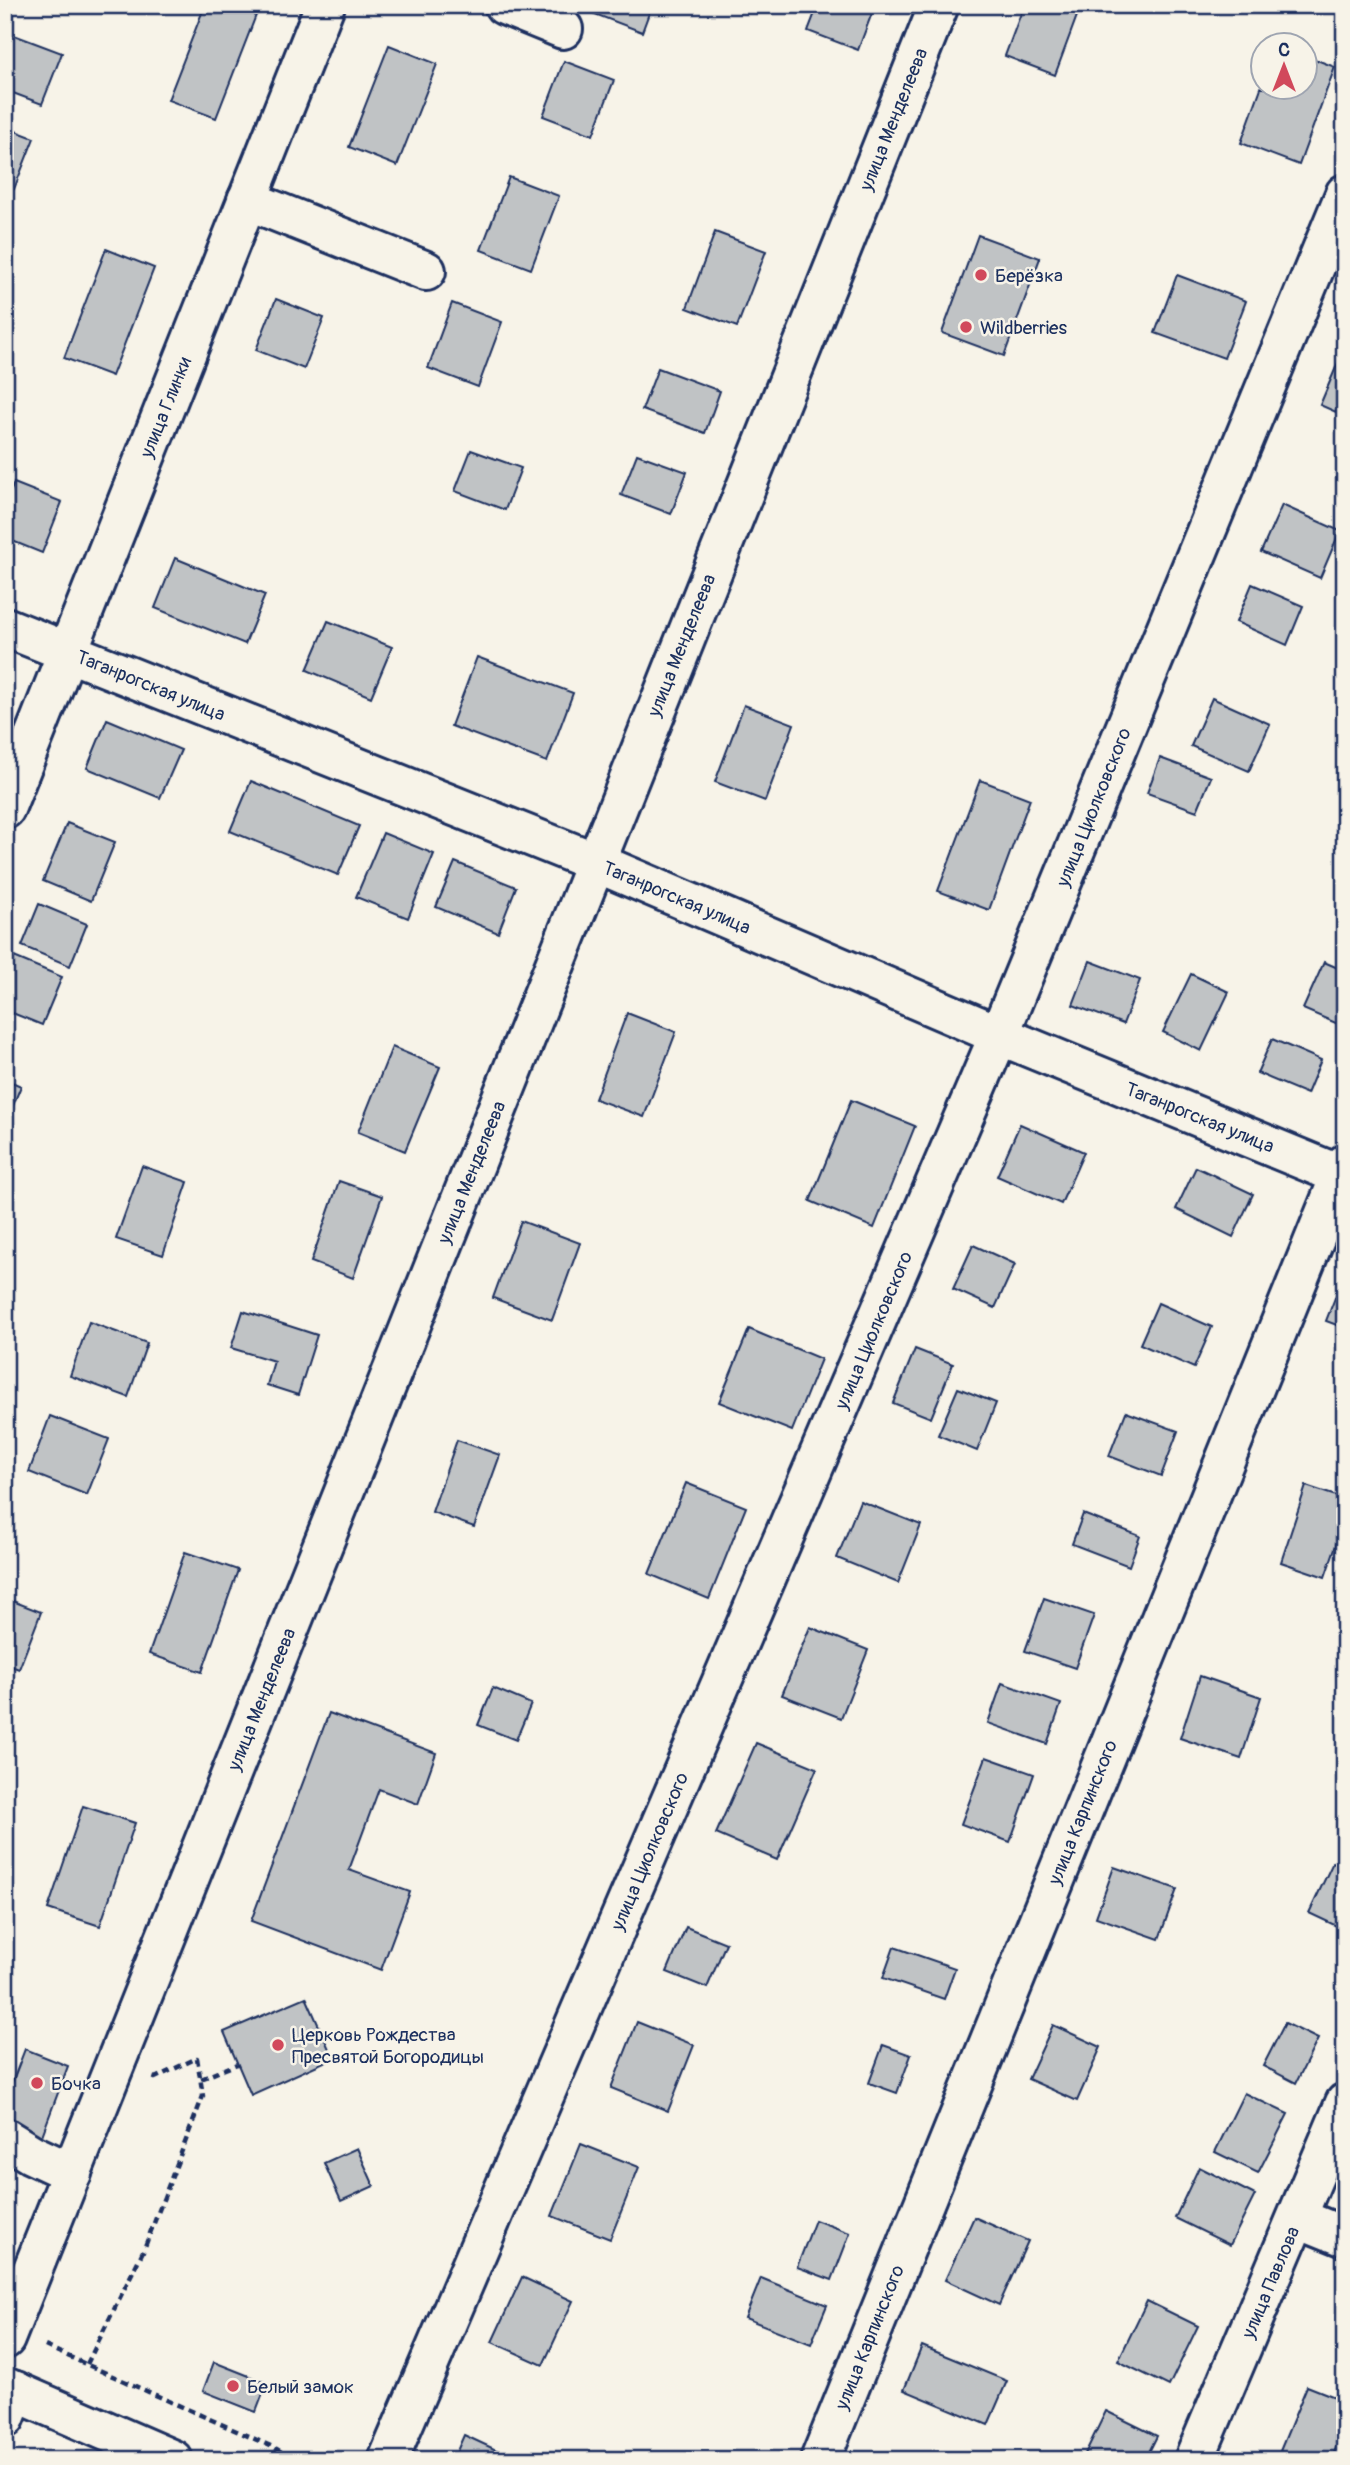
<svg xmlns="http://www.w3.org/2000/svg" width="1350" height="2465" viewBox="0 0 1350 2465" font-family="Pangolin,sans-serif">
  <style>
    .building { fill: #c0c3c5; stroke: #1b2f5e; stroke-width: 2 }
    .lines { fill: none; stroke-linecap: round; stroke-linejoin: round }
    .minor-casing { stroke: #1b2f5e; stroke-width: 44 }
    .major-casing { stroke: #1b2f5e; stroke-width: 44 }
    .path { stroke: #1b2f5e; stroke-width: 4.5; stroke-dasharray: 7 5; stroke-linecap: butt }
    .minor { stroke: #f7f3e8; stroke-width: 38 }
    .major { stroke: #f7f3e8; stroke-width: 38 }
    .poi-dot { fill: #d1495b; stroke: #f7f3e8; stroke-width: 2.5 }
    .labels { text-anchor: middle; stroke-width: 5; stroke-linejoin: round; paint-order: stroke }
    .street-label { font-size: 19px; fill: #1b2f5e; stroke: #f7f3e8 }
    .poi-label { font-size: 19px; fill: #1b2f5e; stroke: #f7f3e8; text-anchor: start }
  </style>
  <rect width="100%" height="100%" fill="#f7f3e8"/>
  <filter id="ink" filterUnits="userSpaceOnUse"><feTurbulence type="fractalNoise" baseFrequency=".0143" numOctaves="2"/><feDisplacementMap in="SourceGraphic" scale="14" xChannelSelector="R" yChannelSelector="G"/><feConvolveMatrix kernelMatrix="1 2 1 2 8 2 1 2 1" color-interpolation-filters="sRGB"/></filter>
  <g filter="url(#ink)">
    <g class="building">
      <polygon points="205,5 246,5 258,10 216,118 168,100"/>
      <polygon points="594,5 652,5 642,32 592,13"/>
      <polygon points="818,5 875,5 858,50 808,31"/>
      <polygon points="1024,5 1081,5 1055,75 1005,56"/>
      <polygon points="14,35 62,53 42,104 5,90 5,57"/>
      <polygon points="389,45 437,64 397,166 349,147"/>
      <polygon points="1304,55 1335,67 1299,165 1241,143 1262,85 1262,88 1304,88"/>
      <polygon points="564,61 614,80 593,135 543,116"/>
      <polygon points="5,127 34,138 14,189 5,186"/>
      <polygon points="509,177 559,196 531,269 481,250"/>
      <polygon points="715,232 766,251 737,327 687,308"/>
      <polygon points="978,235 1040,258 1004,356 942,333"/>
      <polygon points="106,249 154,268 112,376 64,358"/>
      <polygon points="1177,275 1246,301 1224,358 1155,333"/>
      <polygon points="276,299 324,318 304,369 256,350"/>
      <polygon points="452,303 502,322 478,387 428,368"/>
      <polygon points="1340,358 1345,359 1345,416 1320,405"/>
      <polygon points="658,368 720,391 705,433 642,410"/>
      <polygon points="471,450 521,468 505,510 455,491"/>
      <polygon points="637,454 687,472 671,514 621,495"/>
      <polygon points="14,483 62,502 42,553 5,538 5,505"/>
      <polygon points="1282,505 1340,531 1320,578 1261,552"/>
      <polygon points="175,558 265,595 245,644 155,608"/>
      <polygon points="1252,584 1303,606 1287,645 1236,622"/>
      <polygon points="328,621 392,647 371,697 307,670"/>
      <polygon points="477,657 573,693 547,762 451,726"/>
      <polygon points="1212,698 1270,724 1249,771 1191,746"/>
      <polygon points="744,705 794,724 765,801 715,782"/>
      <polygon points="107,719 181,750 160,798 87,768"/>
      <polygon points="1160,758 1211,777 1197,811 1147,793"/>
      <polygon points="980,780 1030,799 989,910 938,891"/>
      <polygon points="251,781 359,826 338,875 230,831"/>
      <polygon points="67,823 115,842 91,901 43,881"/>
      <polygon points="383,833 434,854 408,918 356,897"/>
      <polygon points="455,862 516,887 498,933 436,907"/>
      <polygon points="39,904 87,924 70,966 22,946"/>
      <polygon points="14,957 62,977 42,1025 5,1010 5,977"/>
      <polygon points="1090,961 1140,980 1123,1024 1073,1005"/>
      <polygon points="1324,962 1345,971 1345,1027 1303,1009"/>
      <polygon points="1191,974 1229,992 1201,1051 1163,1032"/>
      <polygon points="627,1013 676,1032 644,1117 595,1099"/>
      <polygon points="1272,1039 1321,1060 1307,1094 1257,1073"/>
      <polygon points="392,1047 440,1067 405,1151 358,1132"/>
      <polygon points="5,1079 21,1086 5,1125"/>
      <polygon points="851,1100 915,1126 874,1228 810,1201"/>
      <polygon points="1020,1124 1084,1152 1061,1204 997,1176"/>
      <polygon points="142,1166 188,1182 163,1255 116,1239"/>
      <polygon points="1196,1167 1253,1194 1233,1237 1176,1209"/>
      <polygon points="339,1181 382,1196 353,1278 311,1262"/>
      <polygon points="521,1221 580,1243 552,1320 493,1298"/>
      <polygon points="973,1245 1015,1264 995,1308 953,1289"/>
      <polygon points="1345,1272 1345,1328 1326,1321"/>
      <polygon points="1158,1303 1212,1327 1194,1368 1140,1344"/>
      <polygon points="243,1311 317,1335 298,1395 267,1385 274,1361 231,1348"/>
      <polygon points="89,1322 147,1343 128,1397 70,1376"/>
      <polygon points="749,1329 821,1359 792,1431 719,1402"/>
      <polygon points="915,1349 953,1364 931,1418 893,1403"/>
      <polygon points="958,1388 996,1403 977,1451 938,1435"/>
      <polygon points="1126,1412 1178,1431 1161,1476 1109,1456"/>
      <polygon points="50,1416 109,1439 87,1495 29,1472"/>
      <polygon points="457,1440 500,1455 474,1527 432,1512"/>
      <polygon points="686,1483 746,1507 709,1599 649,1574"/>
      <polygon points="1306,1486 1345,1499 1345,1519 1325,1577 1281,1562"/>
      <polygon points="860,1501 921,1525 898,1583 837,1558"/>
      <polygon points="1083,1514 1140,1536 1129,1566 1072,1544"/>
      <polygon points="185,1552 238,1570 202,1672 149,1654"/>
      <polygon points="5,1598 41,1612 19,1669 5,1664"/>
      <polygon points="1044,1598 1094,1615 1075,1668 1025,1651"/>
      <polygon points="810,1627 868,1650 841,1718 782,1695"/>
      <polygon points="1200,1676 1261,1697 1241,1759 1180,1738"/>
      <polygon points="1002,1683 1061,1704 1047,1744 988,1723"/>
      <polygon points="493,1688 531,1704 516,1740 478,1725"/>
      <polygon points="329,1713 436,1753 418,1804 379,1789 349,1870 410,1892 381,1970 251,1921"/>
      <polygon points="756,1743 817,1768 777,1860 716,1834"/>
      <polygon points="986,1757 1034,1774 1010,1842 961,1824"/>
      <polygon points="83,1806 135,1823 100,1926 48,1909"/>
      <polygon points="1333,1862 1345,1868 1345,1930 1309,1913"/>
      <polygon points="1114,1867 1177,1889 1159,1939 1096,1917"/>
      <polygon points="686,1927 726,1943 707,1988 667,1972"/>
      <polygon points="894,1947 955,1968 944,1999 883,1978"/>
      <polygon points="306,1997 333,2058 251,2095 224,2032"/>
      <polygon points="637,2022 694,2045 668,2111 611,2088"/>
      <polygon points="1285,2023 1318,2039 1296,2083 1263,2066"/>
      <polygon points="1053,2025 1101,2047 1077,2101 1028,2079"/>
      <polygon points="883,2045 911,2055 897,2093 869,2083"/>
      <polygon points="25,2049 68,2066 40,2141 5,2128 5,2101"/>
      <polygon points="1244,2093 1288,2114 1258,2173 1215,2152"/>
      <polygon points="581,2144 639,2167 610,2239 552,2216"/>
      <polygon points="357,2148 374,2186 341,2201 324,2163"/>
      <polygon points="1199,2167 1255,2195 1230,2245 1175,2218"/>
      <polygon points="974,2217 1028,2241 999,2305 945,2280"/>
      <polygon points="815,2220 850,2233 832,2280 797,2267"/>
      <polygon points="522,2277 573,2301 543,2365 492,2342"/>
      <polygon points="761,2278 827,2305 811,2344 745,2318"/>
      <polygon points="1147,2301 1198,2326 1169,2386 1118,2361"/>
      <polygon points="922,2346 1007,2381 988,2425 904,2390"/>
      <polygon points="214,2362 267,2383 256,2412 203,2391"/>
      <polygon points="1307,2386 1345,2401 1345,2427 1331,2460 1301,2460 1280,2451"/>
      <polygon points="1106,2411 1157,2436 1145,2460 1082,2460"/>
      <polygon points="464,2435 518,2460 453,2460"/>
    </g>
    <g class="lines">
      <g class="minor-casing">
        <g id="minor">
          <polyline points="504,5 563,29"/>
          <polyline points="247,200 426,271"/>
          <polyline points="5,627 595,862 999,1035 1345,1177"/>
          <polyline points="5,809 325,5"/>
          <polyline points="5,2138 31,2154 72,2173"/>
          <polyline points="1298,2218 1345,2237"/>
          <polyline points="5,2339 939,5"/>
          <polyline points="5,2418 16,2391"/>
          <polyline points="388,2460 999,1035 1345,194"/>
          <polyline points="820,2460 1345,1164"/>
          <polyline points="1194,2460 1345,2103"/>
        </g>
      </g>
      <g class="major-casing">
        <polyline id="major" points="5,2387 173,2460"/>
      </g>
      <g class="path">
        <polyline points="201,2079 237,2064"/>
        <polyline points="45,2346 275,2448 295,2460"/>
        <polyline points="87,2364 144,2249 203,2096 197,2058 155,2078 152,2077"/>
      </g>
      <use href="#minor" class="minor"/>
      <use href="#major" class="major"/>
    </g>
  </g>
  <g class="poi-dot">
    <circle cx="981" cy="275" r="7"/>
    <circle cx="966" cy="327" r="7"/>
    <circle cx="278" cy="2045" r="7"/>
    <circle cx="37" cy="2083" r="7"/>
    <circle cx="233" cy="2386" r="7"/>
  </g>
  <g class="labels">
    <g class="street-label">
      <text transform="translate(893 119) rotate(-68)" y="7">улица Менделеева</text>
      <text transform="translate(165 407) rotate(-68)" y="7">улица Глинки</text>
      <text transform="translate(681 645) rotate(-68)" y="7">улица Менделеева</text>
      <text transform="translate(151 685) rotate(22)" y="7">Таганрогская улица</text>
      <text transform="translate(1093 807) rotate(-68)" y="7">улица Циолковского</text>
      <text transform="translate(677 897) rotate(23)" y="7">Таганрогская улица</text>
      <text transform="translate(1200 1117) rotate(22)" y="7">Таганрогская улица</text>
      <text transform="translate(471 1172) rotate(-68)" y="7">улица Менделеева</text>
      <text transform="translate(873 1330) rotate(-67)" y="7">улица Циолковского</text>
      <text transform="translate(261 1699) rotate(-68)" y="7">улица Менделеева</text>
      <text transform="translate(1082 1812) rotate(-68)" y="7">улица Карпинского</text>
      <text transform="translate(649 1851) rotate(-67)" y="7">улица Циолковского</text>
      <text transform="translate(1270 2282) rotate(-67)" y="7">улица Павлова</text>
      <text transform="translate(869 2337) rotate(-68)" y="7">улица Карпинского</text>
    </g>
    <g class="poi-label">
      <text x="995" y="282">Берёзка</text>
      <text x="980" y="334">Wildberries</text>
      <text x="292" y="2041">Церковь Рождества<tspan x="292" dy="22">Пресвятой Богородицы</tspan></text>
      <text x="51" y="2090">Бочка</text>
      <text x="247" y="2393">Белый замок</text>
    </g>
  </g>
  <rect width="1350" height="2465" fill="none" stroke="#f7f3e8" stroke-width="28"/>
  <rect x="14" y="14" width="1322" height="2437" fill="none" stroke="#1b2f5e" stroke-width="2.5" filter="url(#ink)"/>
  <g transform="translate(1284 66)"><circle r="33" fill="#f7f3e8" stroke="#9fa5b1" stroke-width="2"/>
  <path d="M0-5L12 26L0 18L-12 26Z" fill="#d1495b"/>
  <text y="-10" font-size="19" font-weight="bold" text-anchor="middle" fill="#1b2f5e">С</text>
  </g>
</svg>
